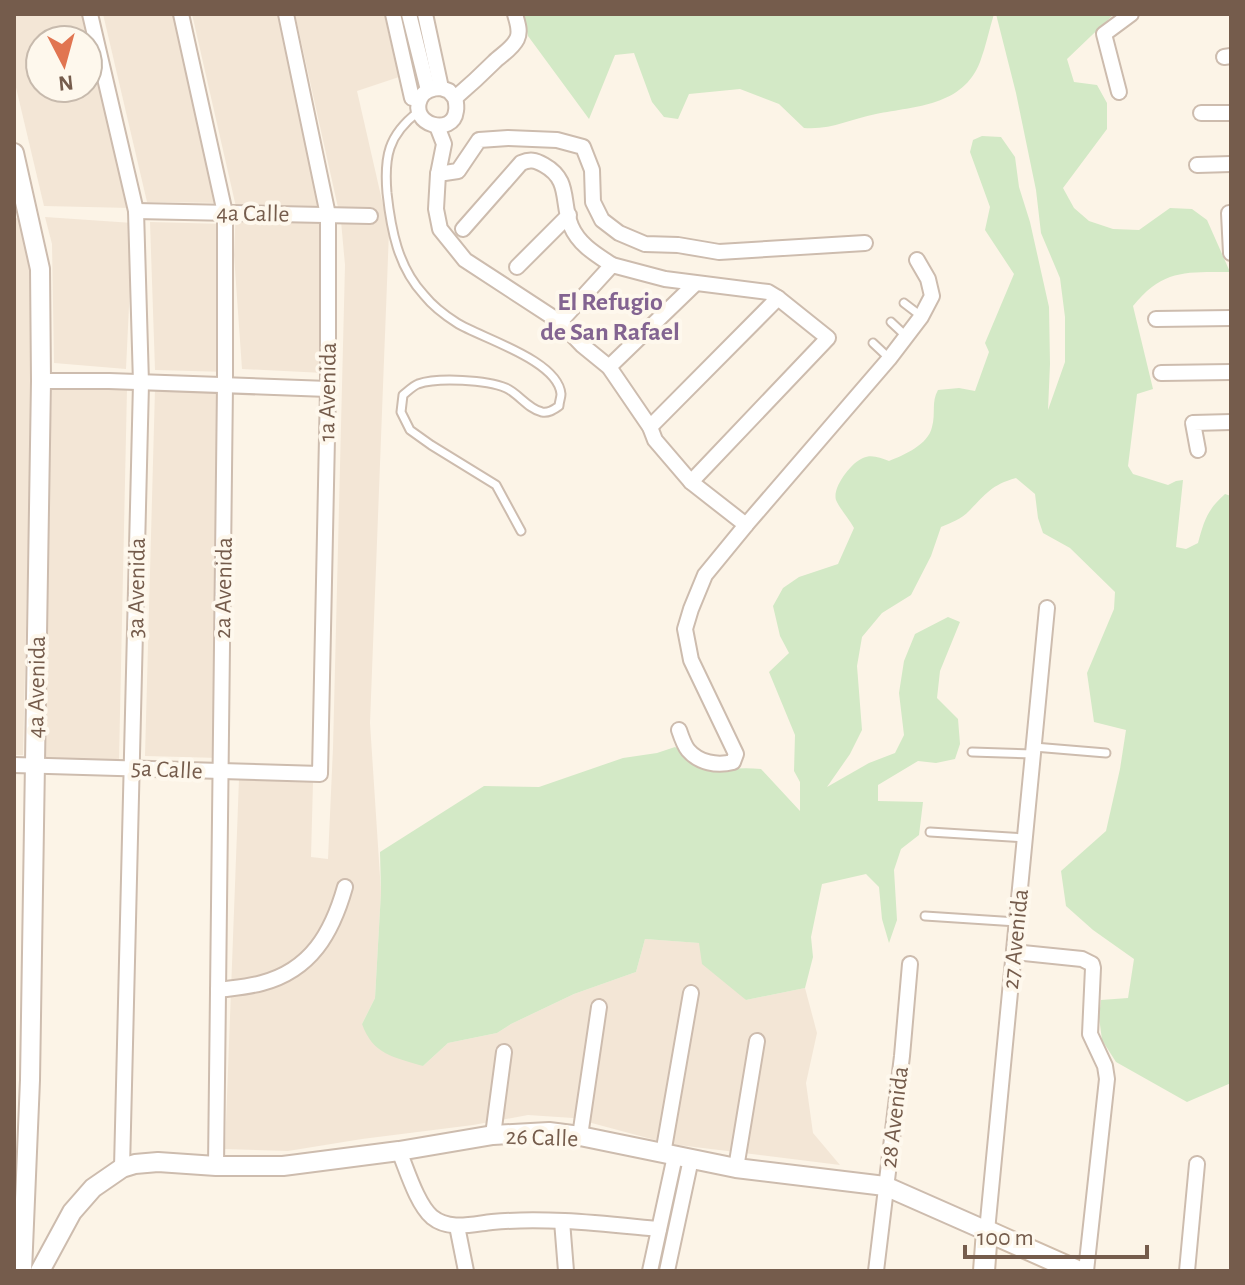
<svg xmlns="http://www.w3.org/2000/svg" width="1245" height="1285" viewBox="0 0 1245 1285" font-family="'Alegreya Sans',sans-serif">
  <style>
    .residential { fill: #f3e6d6; fill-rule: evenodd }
    .green { fill: #d3e9c6 }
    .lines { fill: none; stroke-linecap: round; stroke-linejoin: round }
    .service-casing { stroke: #cdbcae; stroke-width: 11 }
    .minor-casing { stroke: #cdbcae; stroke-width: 18 }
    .tertiary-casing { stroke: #cdbcae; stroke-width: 22 }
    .secondary-casing { stroke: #d0bdab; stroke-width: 24 }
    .service { stroke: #fff; stroke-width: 7 }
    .minor { stroke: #fff; stroke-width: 14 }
    .tertiary { stroke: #fff; stroke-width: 18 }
    .secondary { stroke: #fff; stroke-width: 20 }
    .labels { text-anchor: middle; stroke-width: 8; stroke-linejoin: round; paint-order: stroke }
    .street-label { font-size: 24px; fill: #755c4c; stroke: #fef8ed }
    .neighbourhood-label { font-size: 26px; font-weight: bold; fill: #836491; stroke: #fef8ed }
  </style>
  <rect width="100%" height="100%" fill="#fcf4e7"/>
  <g class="residential">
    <path d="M14,14H86L131,208L44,206L14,79ZM40,40H88V88H40Z"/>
    <polygon points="103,14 180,14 223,203 147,202"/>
    <polygon points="192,14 282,14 324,189 324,373 242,369 234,255 236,207"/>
    <polygon points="295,14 384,14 399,77 357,91 389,231 370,723 381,892 375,998 362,1024 423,1066 448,1043 497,1033 511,1024 574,994 636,972 645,939 700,943 746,1000 805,988 817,1033 806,1083 813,1133 840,1165 670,1144 573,1118 528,1115 473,1125 362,1139 288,1151 225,1149 239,779 313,782 311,857 328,859 333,748 345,265 341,221"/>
    <polygon points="45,217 133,223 126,369 54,363 52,244"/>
    <polygon points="14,218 27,219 35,250 23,755 14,755"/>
    <polygon points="150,222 226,224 228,372 155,370"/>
    <polygon points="52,386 127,389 119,760 41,758"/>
    <polygon points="155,389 229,392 220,758 145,756"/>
  </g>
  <g class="green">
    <path d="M523,14H994C989,30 986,46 980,62C963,106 916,106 876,114C850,119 832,130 804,128L779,104L740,89L689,94L678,119L664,117L652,102L634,53L615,55L589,119L528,36Z"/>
    <path d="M996,14H1114L1067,59L1074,82L1097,85L1107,103V129L1063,188L1074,208L1089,221L1113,229L1139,230L1170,208L1192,209L1207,220L1230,272C1186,272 1163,269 1133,306L1153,389L1137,394L1128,466L1133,474L1168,485L1176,481L1183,480L1176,547L1186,549L1198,543C1204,521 1207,510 1225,494L1231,496V1083L1187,1102L1116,1062L1102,1040L1099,1017L1101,1000L1128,998L1134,959L1093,930L1066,906L1061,871L1106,831L1120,769L1126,730L1094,722L1087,673L1114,609L1115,592L1070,548L1043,533L1038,518L1035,494L1016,478C991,485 986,494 969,511C962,519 950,523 941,527L931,556L911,595L882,613L862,637L857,666L862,730L850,754L827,787L869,763L895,753L904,735L899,693L904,661L915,634L948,617L960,622L940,671L937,698L958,719L960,744L955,759L936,763L918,761L878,785V801L923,802L919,835L901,849L894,870L897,920L889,943L882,919L879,887L866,874L822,884L811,937L813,957L805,988L746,1000L702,964L699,943L645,939L636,972L574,994L511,1024L497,1033L448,1043L423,1066C394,1057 373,1055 362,1024L375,998L381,892L380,852L484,786L539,787L623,758L657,753L675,747L693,758L704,770C724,770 740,767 761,769L800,811V782L794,771L795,735L769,672L789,653L780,636L773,606L783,588L799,577L838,564L854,528C849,519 840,509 836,500C832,487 852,462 863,458C872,454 880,458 889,461C904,455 928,445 932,427C936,413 931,402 938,390L959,388L975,391L989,352L985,343L1014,274L985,230L990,207L970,152L973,140L982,136L1001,137L1015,157L1019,187L1030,222L1049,307L1050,364L1048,410L1065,362V317L1060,278L1041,233L1036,190L1016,93Z"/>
  </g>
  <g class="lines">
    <g class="service-casing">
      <g id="service">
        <path d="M418,112C388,135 384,157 387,193C391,230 398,267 424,295C432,305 446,316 457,323C481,338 558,360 561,394C561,398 559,402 559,406C553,410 549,413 542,412C528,409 518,393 506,388C487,380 438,377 418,384C413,386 408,391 403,395L401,412L410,430L431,445L496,485L521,531"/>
        <polyline points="904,303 921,316"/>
        <polyline points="891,322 907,337"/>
        <polyline points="873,343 889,358"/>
        <polyline points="1034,747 1106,753"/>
        <polyline points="972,752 1033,754"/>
        <polyline points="930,832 1025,838"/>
        <polyline points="925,916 1017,922"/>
      </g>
    </g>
    <g class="minor-casing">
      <g id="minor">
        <polyline points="90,14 136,211 141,383 122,1168"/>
        <polyline points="181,14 225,213 225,385 216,1166"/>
        <polyline points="393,14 412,98"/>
        <polyline points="409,14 428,90"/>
        <path d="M425,14L441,88L449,91L455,98C456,102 457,106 456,111C453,137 409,125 420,99C424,90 432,88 441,88"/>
        <polyline points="1224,57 1231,56"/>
        <polyline points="1119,92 1104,34 1131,14"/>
        <path d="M455,98C469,86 481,75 494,62C501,55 512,49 517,39C521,31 517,22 515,14"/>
        <polyline points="1201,113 1231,113"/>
        <path d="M437,126L444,144L438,174L436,209L440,229L465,260L560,322L582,345L609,367L650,427L655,440L691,482L746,525L705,575L691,609L685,629L691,660L736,754L733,762C717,766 699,763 688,750C684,745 681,736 679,730"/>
        <polyline points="1197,165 1231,164"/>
        <polyline points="438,174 458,171 479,140 508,138 557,140 583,147 592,170 593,202 602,220 619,233 645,244 678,245 719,252 865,243"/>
        <polyline points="136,211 370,216"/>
        <polyline points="1231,213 1229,213 1231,253"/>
        <path d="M463,229L521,163C530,159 535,160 544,165C571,180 561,202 571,226C579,245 597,255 612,265"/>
        <polyline points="517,267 569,215"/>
        <polyline points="1156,319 1231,318"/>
        <polyline points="560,322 612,265 665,279 768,292 778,298 828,338 691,482"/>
        <polyline points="609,367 695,284"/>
        <polyline points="1161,373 1231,372"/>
        <polyline points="41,381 109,381 328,389"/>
        <polyline points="650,427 778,298"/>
        <polyline points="1198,450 1193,423 1231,422"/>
        <polyline points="746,525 889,359 921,317 932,296 928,279 917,260"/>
        <polyline points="14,765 320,774 328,389 328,215 286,14"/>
        <polyline points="1014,952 1082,959 1092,964 1093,968 1090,1034 1105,1066 1107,1079 1086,1271"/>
        <path d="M218,990C232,988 248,987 262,983C311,970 332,933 345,887"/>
        <polyline points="493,1135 504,1052"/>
        <polyline points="580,1136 599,1007"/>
        <path d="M399,1151C407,1170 417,1204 432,1217C449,1231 473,1224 492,1222C548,1217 604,1224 659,1229"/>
        <polyline points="663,1154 691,993"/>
        <polyline points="736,1168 757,1041"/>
        <polyline points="562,1221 566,1271"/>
        <polyline points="457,1226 466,1271"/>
        <polyline points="987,1231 1047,608"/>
        <polyline points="650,1271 675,1156"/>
        <polyline points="667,1271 691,1159"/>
        <polyline points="876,1271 902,1056 910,964"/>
        <polyline points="1187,1271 1197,1164"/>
      </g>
    </g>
    <g class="tertiary-casing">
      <g id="tertiary">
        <polyline points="14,153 40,269 41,381 30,1080 22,1271"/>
        <polyline points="40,1271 72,1212 93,1188 122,1168 135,1164 158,1162 216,1166 283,1166 399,1151 493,1135 549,1132 580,1136 736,1168 885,1186 987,1231"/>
      </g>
    </g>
    <g class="secondary-casing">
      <polyline id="secondary" points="984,1271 987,1231 1077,1271"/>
    </g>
    <use href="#service" class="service"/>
    <use href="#minor" class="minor"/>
    <use href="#tertiary" class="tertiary"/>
    <use href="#secondary" class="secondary"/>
  </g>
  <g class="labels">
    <g class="street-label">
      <text transform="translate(253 213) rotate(1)" y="8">4a Calle</text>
      <text transform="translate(327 392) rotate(-89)" y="8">1a Avenida</text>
      <text transform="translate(136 588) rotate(-89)" y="8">3a Avenida</text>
      <text transform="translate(223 588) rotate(-89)" y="8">2a Avenida</text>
      <text transform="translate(36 687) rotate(-89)" y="8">4a Avenida</text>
      <text transform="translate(167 769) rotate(3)" y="8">5a Calle</text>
      <text transform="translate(1015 939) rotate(-84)" y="8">27 Avenida</text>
      <text transform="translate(894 1117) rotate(-83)" y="8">28 Avenida</text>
      <text transform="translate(542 1137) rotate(2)" y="8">26 Calle</text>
    </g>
    <g class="neighbourhood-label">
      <text x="610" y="310">El Refugio<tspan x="610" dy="30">de San Rafael</tspan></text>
    </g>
  </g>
  <rect width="1245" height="1285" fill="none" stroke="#755c4c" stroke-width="32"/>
  <g transform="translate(64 64) rotate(174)"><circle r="38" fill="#fef8ed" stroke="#c7baad" stroke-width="2"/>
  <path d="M0-6L14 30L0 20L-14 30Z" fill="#e17551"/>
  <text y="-12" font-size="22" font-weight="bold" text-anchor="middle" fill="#755c4c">N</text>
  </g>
  <path d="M965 1245v12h182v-12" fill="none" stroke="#755c4c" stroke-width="4"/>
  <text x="977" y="1245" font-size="24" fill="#755c4c" stroke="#fef8ed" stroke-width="6" paint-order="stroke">100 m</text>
</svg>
